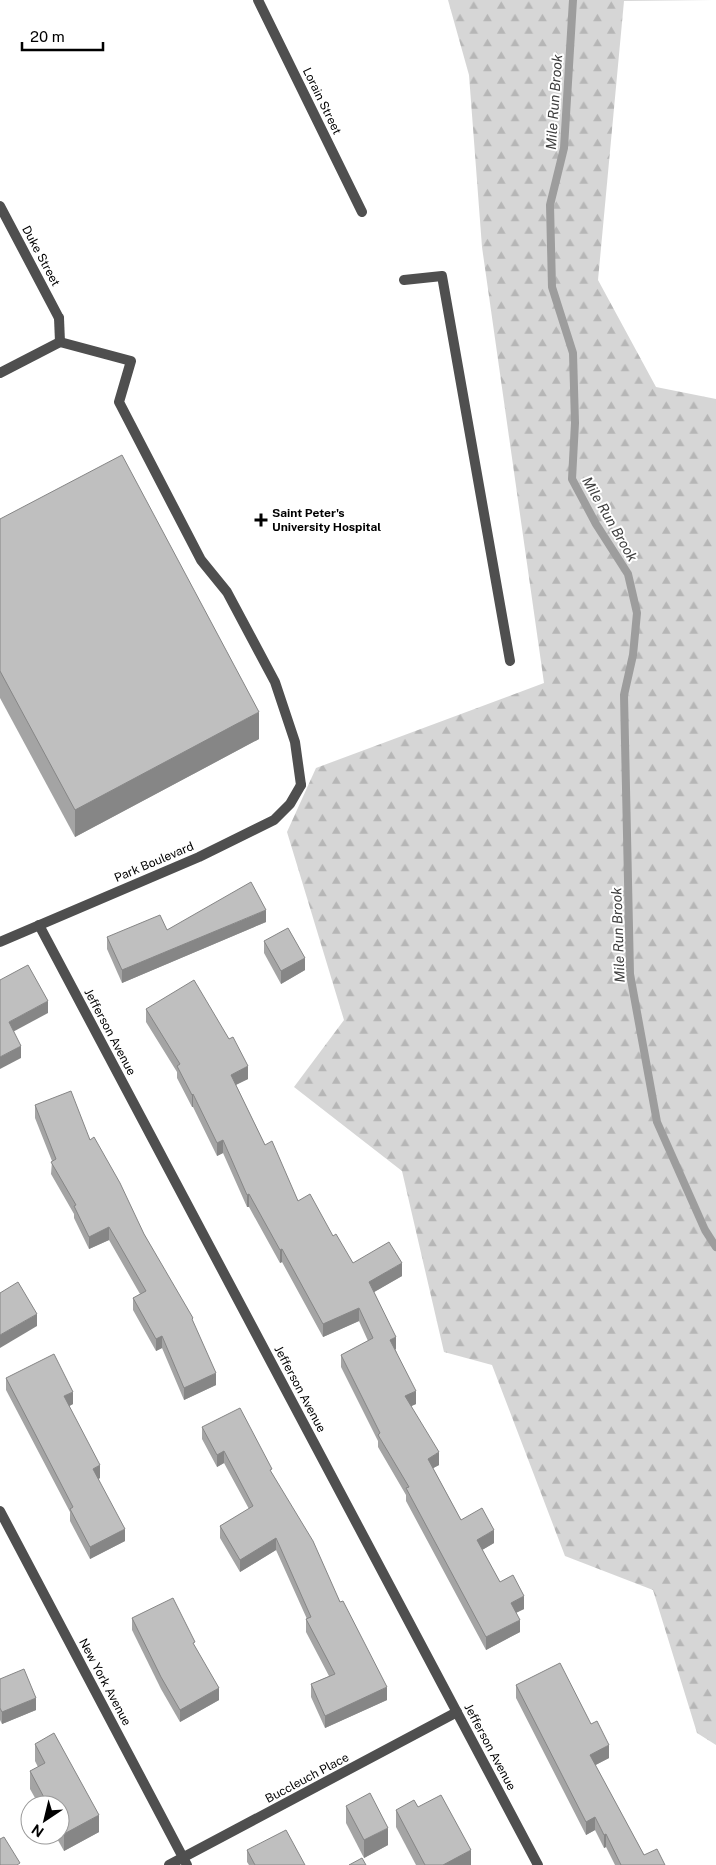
<svg xmlns="http://www.w3.org/2000/svg" width="716" height="1865" viewBox="0 0 716 1865" font-family="'Public Sans',sans-serif">
  <style>
    .forest { fill: url(#forest-firs) }
    .lines { fill: none; stroke-linecap: round; stroke-linejoin: round }
    .stream { stroke: #9d9d9d; stroke-width: 8 }
    .service { stroke: #4f4f4f; stroke-width: 10 }
    .minor { stroke: #4f4f4f; stroke-width: 10 }
    .wall { fill: #a4a4a4 }
    .shaded-wall { fill: #868686 }
    .building { fill: #bfbfbf; stroke: #868686 }
    .poi-dot { fill: #000; stroke: #fff; stroke-width: 2 }
    .labels { text-anchor: middle; stroke-width: 4; stroke-linejoin: round; paint-order: stroke }
    .street-label { font-size: 12px; fill: #000; stroke: #fff }
    .poi-label { font-size: 12px; font-weight: bold; fill: #000; stroke: #fff; text-anchor: start }
    .water-label { font-size: 14px; font-style: italic; fill: #3e3e3e; stroke: #fff }
  </style>
  <defs>
    <pattern id="forest-firs" width="22" height="20" patternUnits="userSpaceOnUse" patternTransform="scale(1.25)"><rect width="22" height="20" fill="#d6d6d6"/><path d="M5 1l3.5 6h-7zM16 11l3.5 6h-7z" fill="#b6b6b6"/></pattern>
  </defs>
  <rect width="100%" height="100%" fill="#fff"/>
  <polygon class="forest" points="448,0 712,0 624,1 598,280 656,387 716,399 716,1745 697,1733 653,1590 565,1556 492,1365 444,1352 402,1171 294,1087 344,1020 287,832 316,768 544,683 482,247 469,75"/>
  <g class="lines">
    <polyline class="stream" points="573,0 564,148 550,205 552,287 573,353 575,423 572,479 596,524 628,574 637,613 633,655 624,695 630,974 657,1122 705,1230 716,1247"/>
    <g class="service">
      <polyline points="404,280 442,276 510,661"/>
      <polyline points="59,318 60,342"/>
      <polyline points="0,373 60,342 131,361 119,402 201,560 227,592 275,682 295,742 301,785"/>
    </g>
    <g class="minor">
      <polyline points="258,0 362,212"/>
      <polyline points="0,206 59,318"/>
      <polyline points="39,925 538,1865"/>
      <polyline points="0,942 199,857 274,820 290,804 301,785"/>
      <polyline points="0,1511 187,1865"/>
      <polyline points="169,1865 457,1712"/>
    </g>
  </g>
  <g class="wall">
    <polygon points="0,519 259,739 75,837 0,698"/>
    <polygon points="266,922 122,983 107,949 107,937 167,930"/>
    <polygon points="264,941 305,970 281,984 264,953"/>
    <polygon points="146,1009 248,1079 236,1085 265,1145 298,1201 333,1236 353,1263 402,1276 374,1292 416,1404 411,1406 439,1465 433,1468 461,1520 494,1543 482,1550 500,1582 524,1609 516,1613 520,1632 486,1650 406,1501 406,1495 378,1447 378,1441 341,1367 341,1355 368,1341 359,1321 323,1337 282,1262 280,1263 249,1207 247,1207 223,1153 217,1156 193,1107 192,1107 177,1078 177,1072 146,1022"/>
    <polygon points="35,1105 90,1140 144,1234 193,1322 216,1385 184,1400 162,1348 156,1351 133,1310 133,1298 140,1294 109,1240 89,1249 74,1218 74,1214 51,1174 52,1161 35,1118"/>
    <polygon points="6,1378 73,1404 69,1406 100,1478 98,1479 125,1541 90,1559 70,1521 70,1512 6,1390"/>
    <polygon points="202,1427 272,1473 340,1602 387,1700 325,1728 311,1697 311,1684 329,1676 306,1632 306,1619 307,1619 276,1550 240,1572 220,1538 220,1526 249,1509 224,1463 217,1467 202,1439"/>
    <polygon points="132,1618 195,1647 219,1700 180,1722 161,1689 132,1630"/>
    <polygon points="0,1679 36,1710 2,1724 0,1720"/>
    <polygon points="516,1685 591,1724 609,1758 595,1765 644,1855 665,1865 615,1865 606,1847 604,1848 595,1830 586,1835 516,1698"/>
    <polygon points="35,1744 99,1832 64,1851 55,1835 60,1835 60,1805 39,1805 30,1789 30,1771 38,1767 35,1761"/>
    <polygon points="346,1806 388,1845 364,1858 346,1823"/>
    <polygon points="418,1807 471,1865 416,1865 396,1827 396,1810"/>
    <polygon points="247,1850 305,1865 249,1865 247,1862"/>
  </g>
  <g class="shaded-wall">
    <polygon points="259,712 259,739 75,837 75,810"/>
    <polygon points="266,910 266,922 122,983 122,970"/>
    <polygon points="305,958 305,970 281,984 281,971"/>
    <polygon points="48,1001 48,1013 9,1034 9,1022"/>
    <polygon points="21,1046 21,1058 0,1069 0,1057"/>
    <polygon points="248,1066 248,1079 231,1087 231,1075"/>
    <polygon points="193,1094 193,1107 192,1107 192,1095"/>
    <polygon points="223,1140 223,1153 217,1156 217,1143"/>
    <polygon points="249,1194 249,1207 247,1207 247,1195"/>
    <polygon points="109,1227 109,1240 89,1249 89,1237"/>
    <polygon points="282,1249 282,1262 280,1263 280,1250"/>
    <polygon points="402,1263 402,1276 369,1295 369,1282"/>
    <polygon points="359,1308 359,1321 323,1337 323,1324"/>
    <polygon points="37,1314 37,1326 0,1348 0,1335"/>
    <polygon points="162,1336 162,1348 156,1351 156,1339"/>
    <polygon points="396,1337 396,1349 390,1352 390,1340"/>
    <polygon points="216,1373 216,1385 184,1400 184,1388"/>
    <polygon points="416,1391 416,1404 405,1409 405,1396"/>
    <polygon points="73,1392 73,1404 64,1409 64,1396"/>
    <polygon points="224,1451 224,1463 217,1467 217,1455"/>
    <polygon points="439,1452 439,1465 428,1471 428,1459"/>
    <polygon points="100,1465 100,1478 93,1482 93,1469"/>
    <polygon points="125,1529 125,1541 90,1559 90,1547"/>
    <polygon points="494,1530 494,1543 477,1553 477,1540"/>
    <polygon points="276,1538 276,1550 240,1572 240,1560"/>
    <polygon points="524,1596 524,1609 511,1615 511,1603"/>
    <polygon points="520,1620 520,1632 486,1650 486,1637"/>
    <polygon points="387,1687 387,1700 325,1728 325,1716"/>
    <polygon points="219,1688 219,1700 180,1722 180,1710"/>
    <polygon points="36,1698 36,1710 2,1724 2,1712"/>
    <polygon points="609,1745 609,1758 590,1768 590,1755"/>
    <polygon points="99,1815 99,1832 64,1851 64,1834"/>
    <polygon points="595,1817 595,1830 586,1835 586,1822"/>
    <polygon points="388,1828 388,1845 364,1858 364,1840"/>
    <polygon points="606,1834 606,1847 604,1848 604,1835"/>
    <polygon points="471,1850 471,1865 443,1865"/>
  </g>
  <g class="building">
    <polygon points="122,455 259,712 75,810 0,671 0,519"/>
    <polygon points="251,882 266,910 122,970 107,937 160,915 167,930"/>
    <polygon points="288,928 305,958 281,971 264,941"/>
    <polygon points="28,965 48,1001 9,1022 21,1046 0,1057 0,980"/>
    <polygon points="194,980 229,1039 233,1037 248,1066 231,1075 265,1145 272,1141 298,1201 310,1194 333,1236 336,1234 353,1263 389,1242 402,1263 369,1282 396,1337 390,1340 416,1391 405,1396 439,1452 428,1459 461,1520 482,1508 494,1530 477,1540 500,1582 513,1575 524,1596 511,1603 520,1620 486,1637 406,1488 409,1487 378,1435 380,1433 341,1355 373,1338 359,1308 323,1324 282,1249 280,1250 249,1194 247,1195 223,1140 217,1143 193,1094 192,1095 177,1066 180,1064 146,1009"/>
    <polygon points="71,1091 90,1140 94,1137 120,1183 144,1234 193,1318 192,1319 216,1373 184,1388 162,1336 156,1339 133,1298 146,1291 109,1227 89,1237 74,1206 76,1205 51,1162 56,1159 35,1105"/>
    <polygon points="18,1282 37,1314 0,1335 0,1293"/>
    <polygon points="54,1354 73,1392 64,1396 100,1465 93,1469 125,1529 90,1547 70,1509 73,1507 6,1378"/>
    <polygon points="240,1408 272,1469 270,1470 313,1541 340,1602 343,1601 387,1687 325,1716 311,1684 335,1674 306,1619 311,1617 276,1538 240,1560 220,1526 253,1506 224,1451 217,1455 202,1427"/>
    <polygon points="173,1598 195,1642 193,1643 219,1688 180,1710 161,1677 132,1618"/>
    <polygon points="560,1663 591,1724 597,1721 609,1745 590,1755 644,1855 657,1849 665,1865 621,1865 606,1834 604,1835 595,1817 586,1822 516,1685"/>
    <polygon points="24,1669 36,1698 2,1712 0,1708 0,1679"/>
    <polygon points="54,1733 99,1815 64,1834 60,1827 60,1805 48,1805 30,1771 45,1763 35,1744"/>
    <polygon points="370,1793 388,1828 364,1840 346,1806"/>
    <polygon points="441,1795 471,1850 443,1865 425,1865 396,1810 414,1800 418,1807"/>
    <polygon points="286,1830 305,1865 255,1865 247,1850"/>
    <polygon points="4,1837 20,1863 17,1865 0,1865 0,1839"/>
    <polygon points="362,1858 366,1865 349,1865"/>
  </g>
  <path class="poi-dot" d="M258.5 512.5h5v5h5v5h-5v5h-5v-5h-5v-5h5z"/>
  <g class="labels">
    <g class="street-label">
      <text transform="translate(322 101) rotate(64)" y="4">Lorain Street</text>
      <text transform="translate(41 256) rotate(62)" y="4">Duke Street</text>
      <text transform="translate(154 862) rotate(-23)" y="4">Park Boulevard</text>
      <text transform="translate(110 1032) rotate(62)" y="4">Jefferson Avenue</text>
      <text transform="translate(300 1389) rotate(62)" y="4">Jefferson Avenue</text>
      <text transform="translate(105 1682) rotate(62)" y="4">New York Avenue</text>
      <text transform="translate(490 1747) rotate(62)" y="4">Jefferson Avenue</text>
      <text transform="translate(307 1778) rotate(-28)" y="4">Buccleuch Place</text>
    </g>
    <g class="poi-label">
      <text x="272" y="517">Saint Peter's<tspan x="272" dy="14">University Hospital</tspan></text>
    </g>
    <g class="water-label">
      <text transform="translate(554 102) rotate(-86)" y="5">Mile Run Brook</text>
      <text transform="translate(610 519) rotate(60)" y="5">Mile Run Brook</text>
      <text transform="translate(618 935) rotate(-92)" y="5">Mile Run Brook</text>
    </g>
  </g>
  <g transform="translate(45 1820) rotate(215)"><circle r="24" fill="#ffffff" stroke="#999999"/>
  <path d="M0-4L9 19L0 12L-9 19Z" fill="#000000"/>
  <text y="-8" font-size="14" font-weight="bold" text-anchor="middle" fill="#000000">N</text>
  </g>
  <path d="M22 42v8h81v-8" fill="none" stroke="#000000" stroke-width="2.5"/>
  <text x="30" y="42" font-size="15" fill="#000000" stroke="#ffffff" stroke-width="4" paint-order="stroke">20 m</text>
</svg>
